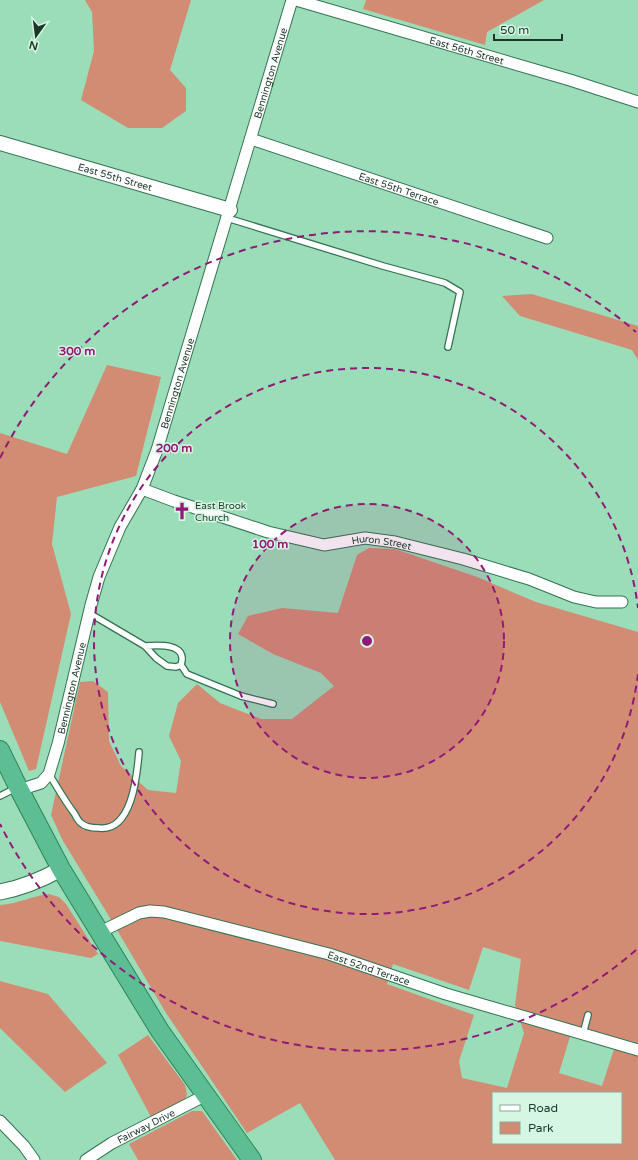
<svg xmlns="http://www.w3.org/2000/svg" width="638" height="1160" viewBox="0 0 638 1160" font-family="'Varela Round',sans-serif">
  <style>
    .green { fill: #d38c74; fill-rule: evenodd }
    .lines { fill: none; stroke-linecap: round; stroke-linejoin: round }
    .service-casing { stroke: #327352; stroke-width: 8 }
    .minor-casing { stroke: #327352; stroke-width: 13 }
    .tertiary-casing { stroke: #327352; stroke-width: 16 }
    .secondary-casing { stroke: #327352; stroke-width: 17 }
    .trunk-casing { stroke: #2c845b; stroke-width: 20 }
    .service { stroke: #fff; stroke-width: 5.5 }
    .minor { stroke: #fff; stroke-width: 11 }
    .tertiary { stroke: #fff; stroke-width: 14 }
    .secondary { stroke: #fff; stroke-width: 15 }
    .trunk { stroke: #5cbe92; stroke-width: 18 }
    .ring { fill: none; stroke: #911977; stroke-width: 2; stroke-dasharray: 7 5 }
    .labels { text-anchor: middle; stroke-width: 3; stroke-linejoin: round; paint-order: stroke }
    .street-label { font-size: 10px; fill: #1c3729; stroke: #d5f6e2 }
    .poi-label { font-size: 10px; fill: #1c3729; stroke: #d5f6e2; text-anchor: start }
    .centre { fill: #911977; stroke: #d5f6e2; stroke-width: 2 }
    .ring-label { font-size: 12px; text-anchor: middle; font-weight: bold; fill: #911977; stroke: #d5f6e2; stroke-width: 3; stroke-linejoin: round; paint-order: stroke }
  </style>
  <rect width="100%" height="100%" fill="#9bddb8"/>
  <g class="green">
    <polygon points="85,0 191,0 170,70 186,88 186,111 162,128 128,128 81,100 94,51 92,12"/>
    <polygon points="366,0 544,0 487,32 485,45 363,9"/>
    <polygon points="532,294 638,326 638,360 632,350 520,316 502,296"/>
    <polygon points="107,365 161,377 136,476 57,497 52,544 71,614 36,769 29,771 0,702 0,433 67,454"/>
    <path d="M369,548L395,549L477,577L536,602L638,632V1160H335L300,1103L247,1133L166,1013L107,913L63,841L51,815L80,682L93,681L108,692L109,741L121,766L148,790L176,793L181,761L169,736L178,703L197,684L220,703L261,719H292L334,686L321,673L273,654L238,634L248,616L282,608L338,613L357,555ZM483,947L521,959L515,1005L524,1033L507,1088L462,1078L459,1061L474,1015L387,984L393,964L469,990ZM572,1030L616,1043L602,1086L559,1073ZM493,1093H621V1143H493Z"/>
    <path d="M49,894L59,897L66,904L98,954L91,958L0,941V905C17,904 32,896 49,894Z"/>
    <polygon points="0,981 48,994 107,1063 65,1092 0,1028"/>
    <polygon points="148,1035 185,1085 187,1094 185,1100 151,1117 118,1055"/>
    <polygon points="192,1111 202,1111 237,1160 138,1160 129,1144"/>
  </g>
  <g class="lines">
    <g class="service-casing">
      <g id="service">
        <polyline points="227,218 383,266 445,283 460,292 448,347"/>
        <path d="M89,613L145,646L156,658L167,666L176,667L181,665C188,643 159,645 145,646"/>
        <polyline points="181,665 187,674 241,696 273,704"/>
        <path d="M49,774C57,787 65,801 74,813C76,816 78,821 81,823C85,827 93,828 99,828C132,832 137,776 139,752"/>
        <polyline points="0,796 16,788"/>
        <polyline points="583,1034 588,1015"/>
      </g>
    </g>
    <g class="minor-casing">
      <g id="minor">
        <path id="s1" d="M296,0L570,80L638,102"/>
        <path id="s2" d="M251,139L547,238"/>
        <path id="s3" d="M142,489L174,501L268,532L324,545L365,538L395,542L463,559L529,579L574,597L596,602H622"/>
        <path id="s4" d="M19,790L41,783L49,774L58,744L91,605L99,577L120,527L142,489L157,450L292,0"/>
        <path id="s5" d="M100,932L139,913L150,911L164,912L329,954L446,994L638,1050"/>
        <polyline points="0,1121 24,1146 34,1160"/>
        <path id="s6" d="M86,1160L112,1143L206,1095"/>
      </g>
    </g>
    <g class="tertiary-casing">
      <g id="tertiary">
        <path id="s7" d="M0,143L230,210"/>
      </g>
    </g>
    <g class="secondary-casing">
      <path id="secondary" d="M0,892C22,888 41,880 61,869"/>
    </g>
    <g class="trunk-casing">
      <polyline id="trunk" points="0,750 18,787 61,869 141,1000 160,1031 252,1160"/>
    </g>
    <use href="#service" class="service"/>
    <use href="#minor" class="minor"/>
    <use href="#tertiary" class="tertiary"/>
    <use href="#secondary" class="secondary"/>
    <use href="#trunk" class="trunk"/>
  </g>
  <circle cx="367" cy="641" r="137" fill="#911977" fill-opacity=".12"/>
  <g class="ring">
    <circle cx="367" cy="641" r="137"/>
    <path d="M638 674A273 273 0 1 1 638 608"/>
    <path d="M636 950A410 410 0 0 1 0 824M0 458A410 410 0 0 1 636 332"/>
  </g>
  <defs>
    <g id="church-bare" transform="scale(1.38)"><path d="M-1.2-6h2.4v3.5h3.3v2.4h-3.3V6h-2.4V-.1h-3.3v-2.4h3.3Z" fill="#911977" stroke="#d5f6e2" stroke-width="2.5" paint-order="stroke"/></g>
  </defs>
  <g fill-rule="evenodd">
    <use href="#church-bare" x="182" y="511"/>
  </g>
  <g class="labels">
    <g class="street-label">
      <text dy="4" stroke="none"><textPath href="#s1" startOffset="178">East 56th Street</textPath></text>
      <text dy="4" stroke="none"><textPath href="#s4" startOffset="772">Bennington Avenue</textPath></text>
      <text dy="4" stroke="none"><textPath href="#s7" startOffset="120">East 55th Street</textPath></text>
      <text dy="4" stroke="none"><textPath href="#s2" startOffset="156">East 55th Terrace</textPath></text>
      <text dy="4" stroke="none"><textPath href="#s4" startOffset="448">Bennington Avenue</textPath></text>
      <text dy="4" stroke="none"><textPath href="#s3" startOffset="249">Huron Street</textPath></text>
      <text dy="4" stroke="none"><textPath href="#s4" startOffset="124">Bennington Avenue</textPath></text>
      <text dy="4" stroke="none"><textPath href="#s5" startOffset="281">East 52nd Terrace</textPath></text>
      <text dy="4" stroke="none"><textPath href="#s6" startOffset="69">Fairway Drive</textPath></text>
    </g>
    <g class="poi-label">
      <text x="195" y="509">East Brook<tspan x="195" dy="12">Church</tspan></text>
    </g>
  </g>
  <circle cx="367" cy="641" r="6" class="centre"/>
  <g class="ring-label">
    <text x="77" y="355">300 m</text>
    <text x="174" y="452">200 m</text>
    <text x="270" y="548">100 m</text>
  </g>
  <rect x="492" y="1092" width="130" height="52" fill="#d5f6e2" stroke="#8baa98"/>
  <rect x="500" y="1105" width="20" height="6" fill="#ffffff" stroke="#8baa98"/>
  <text x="528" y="1112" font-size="12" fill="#1c3729">Road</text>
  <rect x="500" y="1122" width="20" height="12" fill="#d38c74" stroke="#8baa98"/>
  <text x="528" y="1132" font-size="12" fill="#1c3729">Park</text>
  <g transform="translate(36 36) rotate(194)" stroke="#d5f6e2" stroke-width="3" paint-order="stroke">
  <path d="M0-3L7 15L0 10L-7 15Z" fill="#1c3729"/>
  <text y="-6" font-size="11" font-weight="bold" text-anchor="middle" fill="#1c3729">N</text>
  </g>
  <path d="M494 34v6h68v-6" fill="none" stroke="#1c3729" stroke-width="2"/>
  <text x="500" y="34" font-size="12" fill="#1c3729" stroke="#d5f6e2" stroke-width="3" paint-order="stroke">50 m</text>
</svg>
